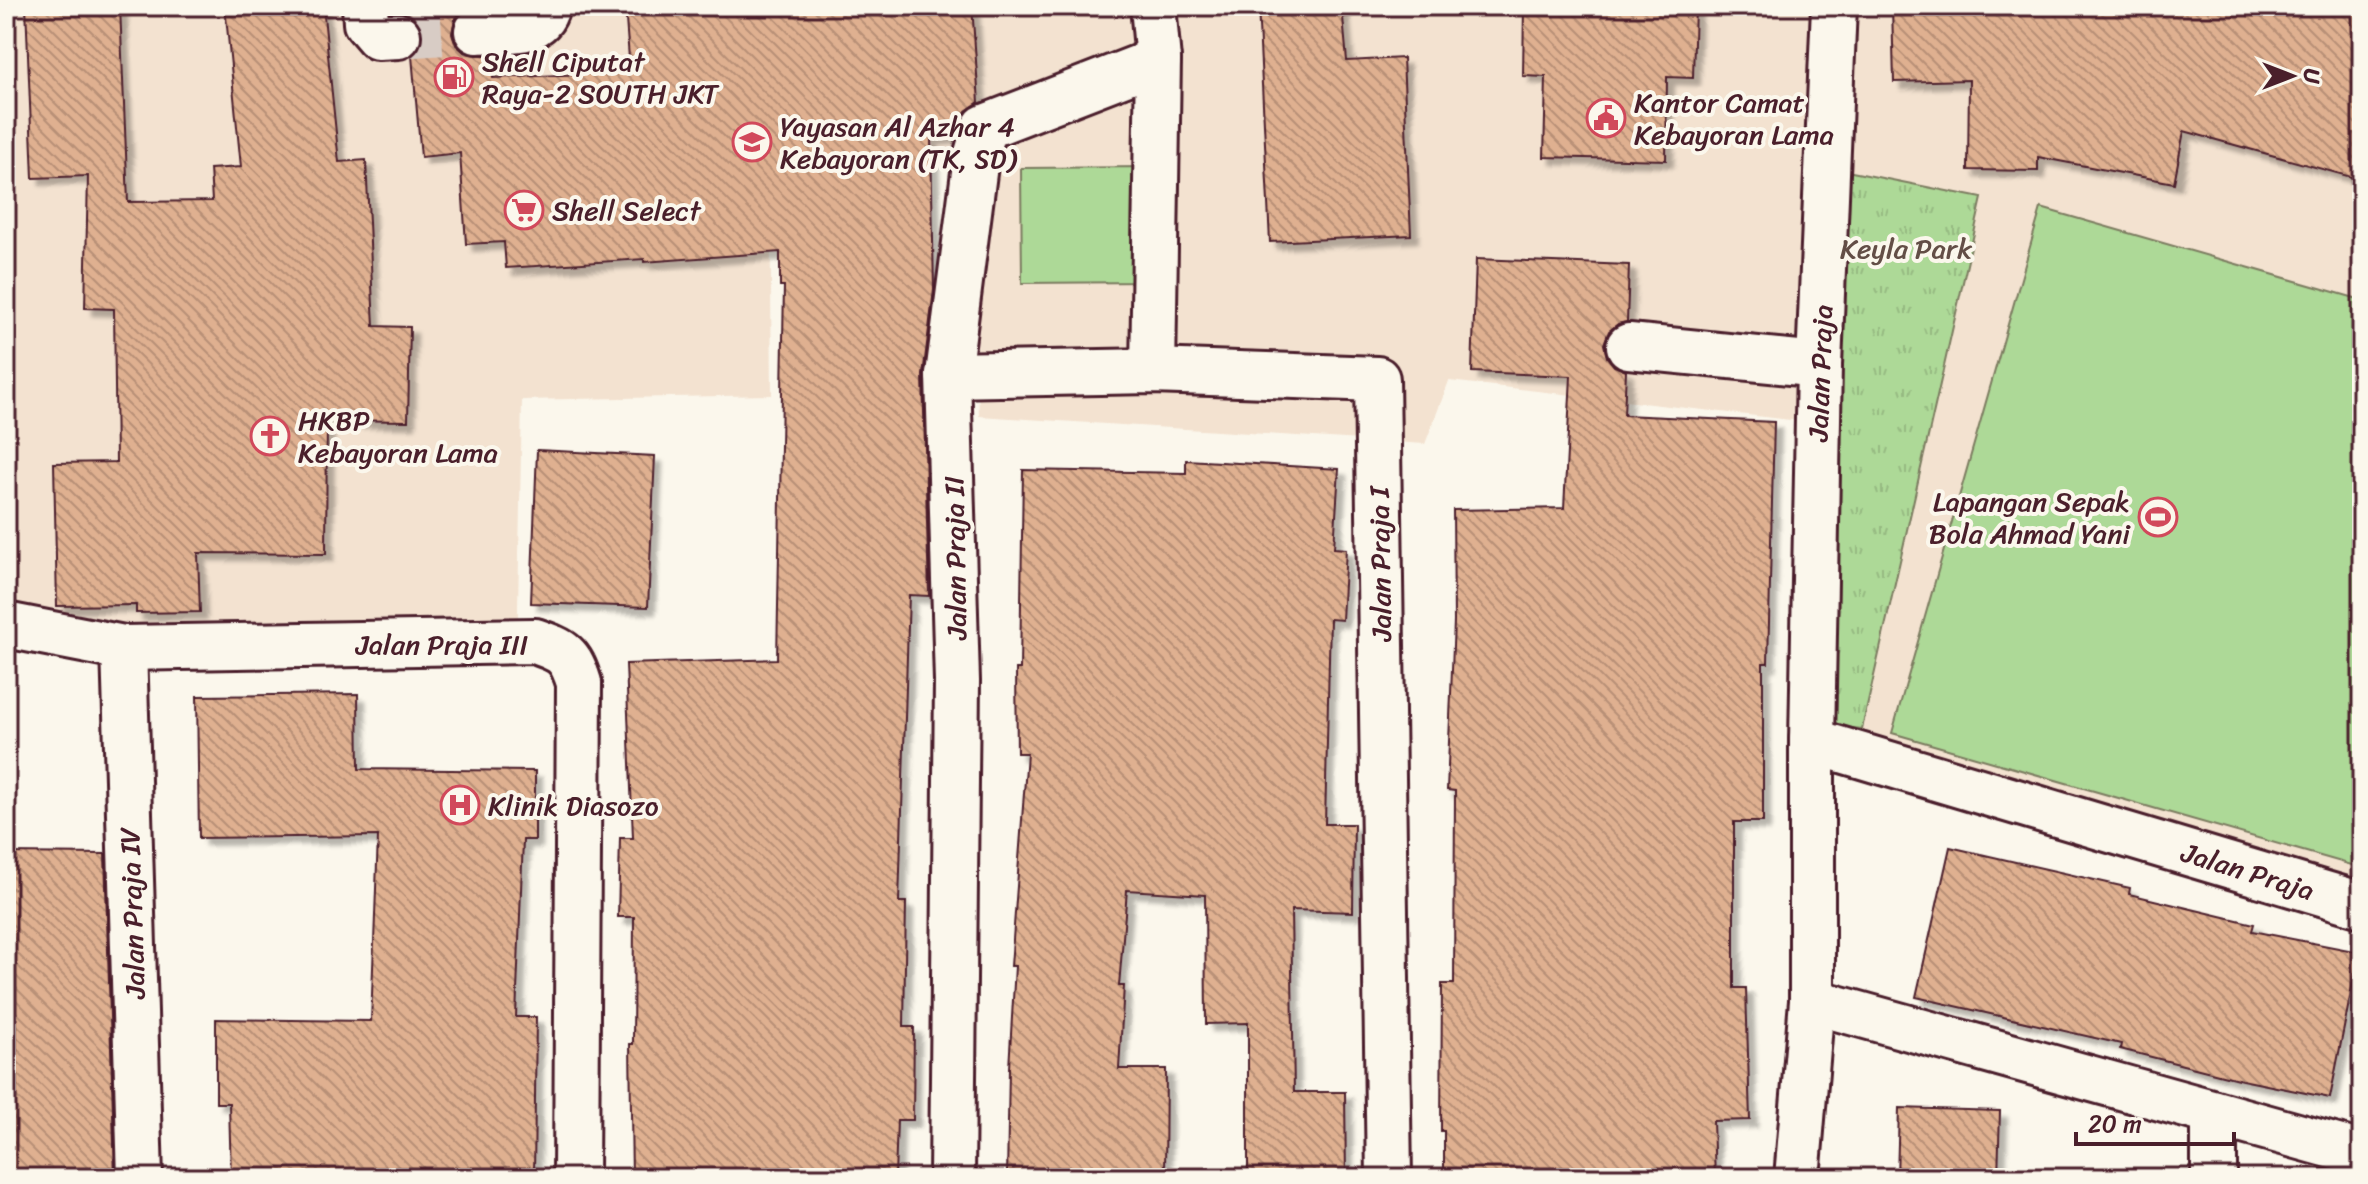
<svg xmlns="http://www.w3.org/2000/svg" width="2368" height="1184" viewBox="0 0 2368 1184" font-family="Sriracha,sans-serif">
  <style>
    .built { fill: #f3e2d0 }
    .park { fill: url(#park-tufts); stroke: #7c7c61; stroke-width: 2 }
    .garden { fill: #add997; stroke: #7c7c61; stroke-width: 2 }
    .building { fill: url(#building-back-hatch); stroke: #4a1f2b; stroke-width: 2; filter: url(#shadow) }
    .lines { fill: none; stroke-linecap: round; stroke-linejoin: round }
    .minor-tunnel { stroke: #d8ccc5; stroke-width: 44; stroke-dasharray: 44 22; stroke-linecap: butt }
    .minor-casing { stroke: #4a1f2b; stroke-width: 50 }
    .minor { stroke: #fbf7ec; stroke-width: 44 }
    .labels { text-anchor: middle; stroke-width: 8; stroke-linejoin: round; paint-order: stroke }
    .poi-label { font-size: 28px; fill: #4a1f2b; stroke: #fbf7ec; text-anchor: start }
    .park-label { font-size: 28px; fill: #634e46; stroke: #fbf7ec }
    .street-label { font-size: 28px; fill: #4a1f2b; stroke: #fbf7ec }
  </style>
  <defs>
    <pattern id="park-tufts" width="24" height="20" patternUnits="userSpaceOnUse" patternTransform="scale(2)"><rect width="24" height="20" fill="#add997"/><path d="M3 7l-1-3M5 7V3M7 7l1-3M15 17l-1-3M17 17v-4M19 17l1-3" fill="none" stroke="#96ba82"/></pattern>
    <pattern id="building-back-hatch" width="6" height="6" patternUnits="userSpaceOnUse" patternTransform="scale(2)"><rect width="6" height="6" fill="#dfb090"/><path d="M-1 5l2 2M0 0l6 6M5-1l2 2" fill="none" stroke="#b78f76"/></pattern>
    <filter id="shadow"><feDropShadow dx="7" dy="7" stdDeviation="2" flood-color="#0004"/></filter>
  </defs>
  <rect width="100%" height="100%" fill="#fbf7ec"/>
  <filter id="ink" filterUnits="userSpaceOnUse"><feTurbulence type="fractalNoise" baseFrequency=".0125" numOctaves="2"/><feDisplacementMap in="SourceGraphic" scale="16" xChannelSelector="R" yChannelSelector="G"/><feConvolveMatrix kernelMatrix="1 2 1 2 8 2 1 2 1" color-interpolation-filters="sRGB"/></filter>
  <g filter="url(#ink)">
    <polygon class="built" points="6,6 2362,6 2362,917 1853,771 1834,425 1449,381 1425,444 979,416 971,161 770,171 772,395 522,400 517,661 6,618"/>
    <polygon class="park" points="1847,171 1982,198 1862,729 1824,725"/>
    <g class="garden">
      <polygon points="1149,167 1150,282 1022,283 1021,168"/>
      <polygon points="2041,208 2362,300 2362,868 1892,733"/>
    </g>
    <g class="building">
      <polygon points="26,6 120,6 128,202 212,201 210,169 241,167 225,6 323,6 339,162 366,160 374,326 410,327 408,421 327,420 326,554 198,553 200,612 136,613 136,605 57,606 54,463 116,462 114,309 85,308 88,176 33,178"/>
      <polygon points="408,6 477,6 464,10 455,19 452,33 456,45 465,53 491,56 493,78 630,72 625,6 972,6 979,102 966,111 956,136 931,138 934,290 923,375 929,596 909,595 899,902 906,902 904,1027 914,1027 913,1120 897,1120 895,1178 632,1178 630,1044 633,1044 634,917 618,917 620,838 633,838 626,664 777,659 784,286 780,286 780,252 644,262 644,259 506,268 504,242 466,244 460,153 421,157 412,56 421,47 423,34 418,22 409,14"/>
      <polygon points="1258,6 1342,6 1347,61 1403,58 1411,235 1270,242"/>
      <polygon points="1524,6 1695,6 1693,78 1667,77 1666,160 1544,157 1546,77 1523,76"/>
      <polygon points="1892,6 2362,6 2362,180 2184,131 2174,183 2038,157 2038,171 1968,170 1969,80 1894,82"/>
      <polygon points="1476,259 1629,265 1627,322 1618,324 1609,331 1604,344 1607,357 1614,366 1626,371 1624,415 1774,422 1768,663 1763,663 1763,822 1734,822 1734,988 1746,988 1750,1120 1713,1121 1715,1178 1444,1178 1444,1131 1441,1131 1442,984 1454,984 1455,791 1447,790 1454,621 1453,510 1564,508 1571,376 1472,372"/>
      <polygon points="537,450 655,456 648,607 531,603"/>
      <polygon points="1186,460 1339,469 1334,548 1346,549 1342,620 1330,619 1325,824 1354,824 1353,912 1291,910 1294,1092 1345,1092 1346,1178 1248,1178 1248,1023 1206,1024 1205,895 1127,890 1119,986 1124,986 1119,1069 1166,1069 1165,1178 1007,1178 1009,1068 1015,966 1011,966 1027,753 1017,753 1016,669 1020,669 1023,470 1186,473"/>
      <polygon points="358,694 359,769 535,771 535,840 523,840 516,1017 536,1017 534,1178 231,1178 229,1103 216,1103 216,1019 371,1021 378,836 199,838 197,696"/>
      <polygon points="1950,847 2130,888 2129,894 2254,924 2252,931 2359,952 2330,1098 2242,1080 2120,1049 2121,1044 1916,997"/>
      <polygon points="6,853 105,854 115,1178 6,1178"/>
      <polygon points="1899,1108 2000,1111 1998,1178 1897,1178"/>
    </g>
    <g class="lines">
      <polyline class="minor-tunnel" points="398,36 477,31"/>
      <g class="minor-casing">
        <g id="minor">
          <polyline points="365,6 366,23 378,37 398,36"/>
          <path d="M477,31C503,29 540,37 547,6"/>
          <polyline points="1629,346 1819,365"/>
          <polyline points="1153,371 1158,60 1153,6"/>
          <polyline points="948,375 1153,371 1377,379 1389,1178"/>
          <path d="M6,625L124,648L535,641C564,651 570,654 579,683L576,1178"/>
          <polyline points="124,648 140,1178"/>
          <polyline points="1812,741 2362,905"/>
          <polyline points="1812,1001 2362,1154"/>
          <polyline points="2214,1113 2214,1178"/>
          <polyline points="952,1178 957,681 948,375 976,157 985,127 1158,60"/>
          <polyline points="1797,1178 1812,1001 1812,741 1819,365 1834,6"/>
        </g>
      </g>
      <use href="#minor" class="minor"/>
    </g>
  </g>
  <defs>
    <g id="fuel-ring" transform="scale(2)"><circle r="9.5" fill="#fbf7ec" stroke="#d1495b" stroke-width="1.5"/><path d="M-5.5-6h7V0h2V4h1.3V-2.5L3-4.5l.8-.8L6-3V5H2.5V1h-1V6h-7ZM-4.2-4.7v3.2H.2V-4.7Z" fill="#d1495b"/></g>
    <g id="civic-ring" transform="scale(2)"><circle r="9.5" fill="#fbf7ec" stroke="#d1495b" stroke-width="1.5"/><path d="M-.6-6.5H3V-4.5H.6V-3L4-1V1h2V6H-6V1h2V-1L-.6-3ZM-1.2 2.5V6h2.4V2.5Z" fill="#d1495b"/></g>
    <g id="school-ring" transform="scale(2)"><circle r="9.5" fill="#fbf7ec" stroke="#d1495b" stroke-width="1.5"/><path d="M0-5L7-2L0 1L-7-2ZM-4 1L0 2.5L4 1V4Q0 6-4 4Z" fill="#d1495b"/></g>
    <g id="supermarket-ring" transform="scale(2)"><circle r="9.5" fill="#fbf7ec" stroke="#d1495b" stroke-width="1.5"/><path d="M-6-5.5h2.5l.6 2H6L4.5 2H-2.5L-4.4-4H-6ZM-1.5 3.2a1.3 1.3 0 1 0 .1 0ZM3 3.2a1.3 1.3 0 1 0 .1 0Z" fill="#d1495b"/></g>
    <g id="church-ring" transform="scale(2)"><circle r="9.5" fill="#fbf7ec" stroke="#d1495b" stroke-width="1.5"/><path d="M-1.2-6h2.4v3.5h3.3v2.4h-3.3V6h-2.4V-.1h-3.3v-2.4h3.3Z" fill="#d1495b"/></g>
    <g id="stadium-ring" transform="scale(2)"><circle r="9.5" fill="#fbf7ec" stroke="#d1495b" stroke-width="1.5"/><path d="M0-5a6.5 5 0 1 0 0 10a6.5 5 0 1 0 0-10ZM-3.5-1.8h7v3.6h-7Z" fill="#d1495b"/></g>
    <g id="hospital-ring" transform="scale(2)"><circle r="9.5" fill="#fbf7ec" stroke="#d1495b" stroke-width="1.5"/><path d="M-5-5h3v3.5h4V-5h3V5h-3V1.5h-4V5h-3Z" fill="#d1495b"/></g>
  </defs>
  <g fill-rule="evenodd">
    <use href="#fuel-ring" x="454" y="77"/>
    <use href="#civic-ring" x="1606" y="118"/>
    <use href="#school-ring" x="752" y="142"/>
    <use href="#supermarket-ring" x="524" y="210"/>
    <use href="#church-ring" x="270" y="436"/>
    <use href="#stadium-ring" x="2158" y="517"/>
    <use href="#hospital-ring" x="460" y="805"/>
  </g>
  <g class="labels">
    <g class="poi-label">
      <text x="482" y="71">Shell Ciputat<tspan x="482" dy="32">Raya-2 SOUTH JKT</tspan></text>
      <text x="1634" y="112">Kantor Camat<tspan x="1634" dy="32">Kebayoran Lama</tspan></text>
      <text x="780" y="136">Yayasan Al Azhar 4<tspan x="780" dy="32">Kebayoran (TK, SD)</tspan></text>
      <text x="552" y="220">Shell Select</text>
      <text x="298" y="430">HKBP<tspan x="298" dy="32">Kebayoran Lama</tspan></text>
      <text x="2130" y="511" text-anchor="end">Lapangan Sepak<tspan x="2130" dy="32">Bola Ahmad Yani</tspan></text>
      <text x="488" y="815">Klinik Diasozo</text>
    </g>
    <g class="park-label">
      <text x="1906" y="258">Keyla Park</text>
    </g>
    <g class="street-label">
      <text transform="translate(1820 373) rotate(-88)" y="10">Jalan Praja</text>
      <text transform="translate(955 558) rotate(-91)" y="10">Jalan Praja II</text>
      <text transform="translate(1380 564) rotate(-91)" y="10">Jalan Praja I</text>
      <text x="442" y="654">Jalan Praja III</text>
      <text transform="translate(2248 871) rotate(17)" y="10">Jalan Praja</text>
      <text transform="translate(132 913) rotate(-92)" y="10">Jalan Praja IV</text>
    </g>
  </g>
  <rect width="2368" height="1184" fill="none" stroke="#fbf7ec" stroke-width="32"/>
  <rect x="16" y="16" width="2336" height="1152" fill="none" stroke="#4a1f2b" stroke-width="3" filter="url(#ink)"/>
  <g transform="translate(2292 76) rotate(90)" stroke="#fbf7ec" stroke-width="6" paint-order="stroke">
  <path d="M0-6L14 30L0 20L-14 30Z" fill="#4a1f2b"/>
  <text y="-12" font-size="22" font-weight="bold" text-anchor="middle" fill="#4a1f2b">U</text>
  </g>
  <path d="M2076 1132v12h158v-12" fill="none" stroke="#4a1f2b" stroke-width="4"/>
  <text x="2088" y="1132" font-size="24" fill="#4a1f2b" stroke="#fbf7ec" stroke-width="6" paint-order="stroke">20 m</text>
</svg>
